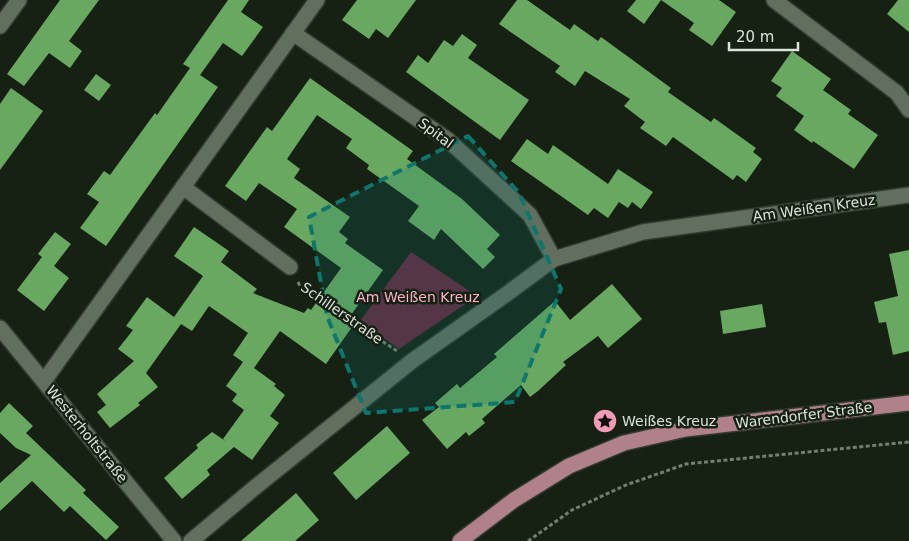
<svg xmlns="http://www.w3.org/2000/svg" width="909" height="541" viewBox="0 0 909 541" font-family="'DejaVu Sans',sans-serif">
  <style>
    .green { fill: #66263e }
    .building { fill: #69a860 }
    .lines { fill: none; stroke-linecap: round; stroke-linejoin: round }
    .minor-casing { stroke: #333b32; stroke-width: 18 }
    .major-casing { stroke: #333b32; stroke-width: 18 }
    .path { stroke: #747d72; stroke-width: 3; stroke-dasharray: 4 2.5; stroke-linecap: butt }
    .minor { stroke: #626f5f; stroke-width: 15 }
    .major { stroke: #b0808b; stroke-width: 15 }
    .marked { fill: #0f766e; fill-opacity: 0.2; stroke: #0f766e; stroke-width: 4; stroke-dasharray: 10 6; stroke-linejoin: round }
    .labels { text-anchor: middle; stroke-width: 5; stroke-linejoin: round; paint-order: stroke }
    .street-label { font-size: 14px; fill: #dbe3da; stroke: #162114 }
    .park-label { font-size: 14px; fill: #fcb2c9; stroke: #162114 }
    .poi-label { font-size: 14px; fill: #dbe3da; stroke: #162114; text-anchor: start }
  </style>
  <rect width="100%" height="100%" fill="#162114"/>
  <polygon class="green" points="411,252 477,296 399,349 360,321"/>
  <g class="building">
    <polygon points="60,0 99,0 69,41 82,51 70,68 49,53 24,86 7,74"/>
    <polygon points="228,0 249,0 241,12 263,27 242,56 223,43 200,75 218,87 106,246 80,228 99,202 87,194 104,171 110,175 155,113 157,115 190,68 183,64"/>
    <polygon points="357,0 416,0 388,38 376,29 369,39 342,20"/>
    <polygon points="517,0 527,0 570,30 574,24 598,41 601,37 671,88 668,92 711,122 714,118 756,148 753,152 762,159 746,182 737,175 733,180 673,137 666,146 640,128 645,122 624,106 630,99 585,71 575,86 555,72 560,66 499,24"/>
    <polygon points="636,0 719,0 736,12 712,46 689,30 694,23 661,0 644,24 627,11"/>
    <polygon points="898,0 909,0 909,32 887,14"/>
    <polygon points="462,34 477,45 468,58 529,100 500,140 406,72 418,55 428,63 444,40 453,46"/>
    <polygon points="792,51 831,79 823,90 851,110 848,114 878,135 854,169 813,141 812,143 794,130 804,116 776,96 782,88 771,81"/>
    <polygon points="96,74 111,85 99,101 84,90"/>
    <polygon points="310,78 413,151 407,159 462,199 500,235 487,249 495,257 483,269 441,229 434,240 408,221 419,206 367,169 369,165 346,148 352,139 317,115 287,159 300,169 294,178 350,217 339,232 348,239 345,243 383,270 346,322 352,327 326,364 280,331 254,368 276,384 274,386 285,395 270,416 279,423 252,460 234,447 207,470 210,475 182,499 164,478 198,448 196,445 212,432 227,442 223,439 244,410 232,401 237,394 226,386 243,362 233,355 248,333 209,306 192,331 181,324 146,373 158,387 138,403 140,405 110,428 97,412 106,405 97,394 134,361 118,349 133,330 126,326 147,297 174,317 203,276 174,256 194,227 229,251 221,262 257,289 253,293 304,313 308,308 311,310 341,268 284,227 297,209 259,183 246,201 225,186 267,127 272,131"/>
    <polygon points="11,88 43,111 0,170 0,104"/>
    <polygon points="527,139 548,154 553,145 608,184 618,169 653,192 641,209 632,202 628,208 619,202 608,218 594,208 588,215 511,161"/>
    <polygon points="55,232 71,244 54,266 69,278 44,311 17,290 42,257 38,254"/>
    <polygon points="909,250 909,351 893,355 886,322 879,323 874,302 898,296 889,254"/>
    <polygon points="612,284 642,319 608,348 598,336 563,362 566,365 538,391 530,397 521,385 482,419 485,423 469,436 466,432 447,449 422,420 439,407 435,403 457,384 460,388 497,357 494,354 555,301 570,320"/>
    <polygon points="762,304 766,327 723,334 720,311"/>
    <polygon points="9,403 33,426 26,433 86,490 83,493 119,527 106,540 70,506 64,512 32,481 0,511 0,483 31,455 16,448 0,433 0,413"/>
    <polygon points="387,426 410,453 356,500 333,473"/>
    <polygon points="296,493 319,520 295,541 241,541"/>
  </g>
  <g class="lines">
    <g class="minor-casing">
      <g id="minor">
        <polyline points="774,0 897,93 909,110"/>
        <polyline points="0,26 19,0"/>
        <polyline points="293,33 448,140 530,215 554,259"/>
        <polyline points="183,187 290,267"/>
        <polyline points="0,328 174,541"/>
        <polyline points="44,381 317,0"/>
        <polyline points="191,541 253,489 412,361 508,293 554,259 643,232 909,195"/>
      </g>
    </g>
    <g class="major-casing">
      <polyline id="major" points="460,541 514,500 569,466 624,443 686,429 909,403"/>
    </g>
    <g class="path">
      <polyline points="298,282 300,286 397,351"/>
      <polyline points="528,541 572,510 626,485 686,464 909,442"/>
    </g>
    <use href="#minor" class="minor"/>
    <use href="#major" class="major"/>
  </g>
  <path class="marked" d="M468,136L519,193L561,289L515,402L366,413L327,316L309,217Z"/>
  <defs>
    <g id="sight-disc" transform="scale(1.25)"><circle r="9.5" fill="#f09ab5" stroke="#162114"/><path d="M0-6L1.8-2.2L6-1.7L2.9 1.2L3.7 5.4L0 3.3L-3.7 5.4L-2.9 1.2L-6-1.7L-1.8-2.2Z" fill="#111"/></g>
  </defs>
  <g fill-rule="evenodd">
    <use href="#sight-disc" x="605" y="421"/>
  </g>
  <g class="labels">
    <g class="street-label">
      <text transform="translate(436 133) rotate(37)" y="5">Spital</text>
      <text transform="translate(814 208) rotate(-8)" y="5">Am Weißen Kreuz</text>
      <text transform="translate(342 313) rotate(35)" y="5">Schillerstraße</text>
      <text transform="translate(804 415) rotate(-7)" y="5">Warendorfer Straße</text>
      <text transform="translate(87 434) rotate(51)" y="5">Westerholtstraße</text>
    </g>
    <g class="park-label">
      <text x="418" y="302">Am Weißen Kreuz</text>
    </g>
    <g class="poi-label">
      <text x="622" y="426">Weißes Kreuz</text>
    </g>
  </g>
  <path d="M729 42v8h69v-8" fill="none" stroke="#dbe3da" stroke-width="2.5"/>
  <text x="736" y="42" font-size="15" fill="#dbe3da" stroke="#162114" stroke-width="4" paint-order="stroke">20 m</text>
</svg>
